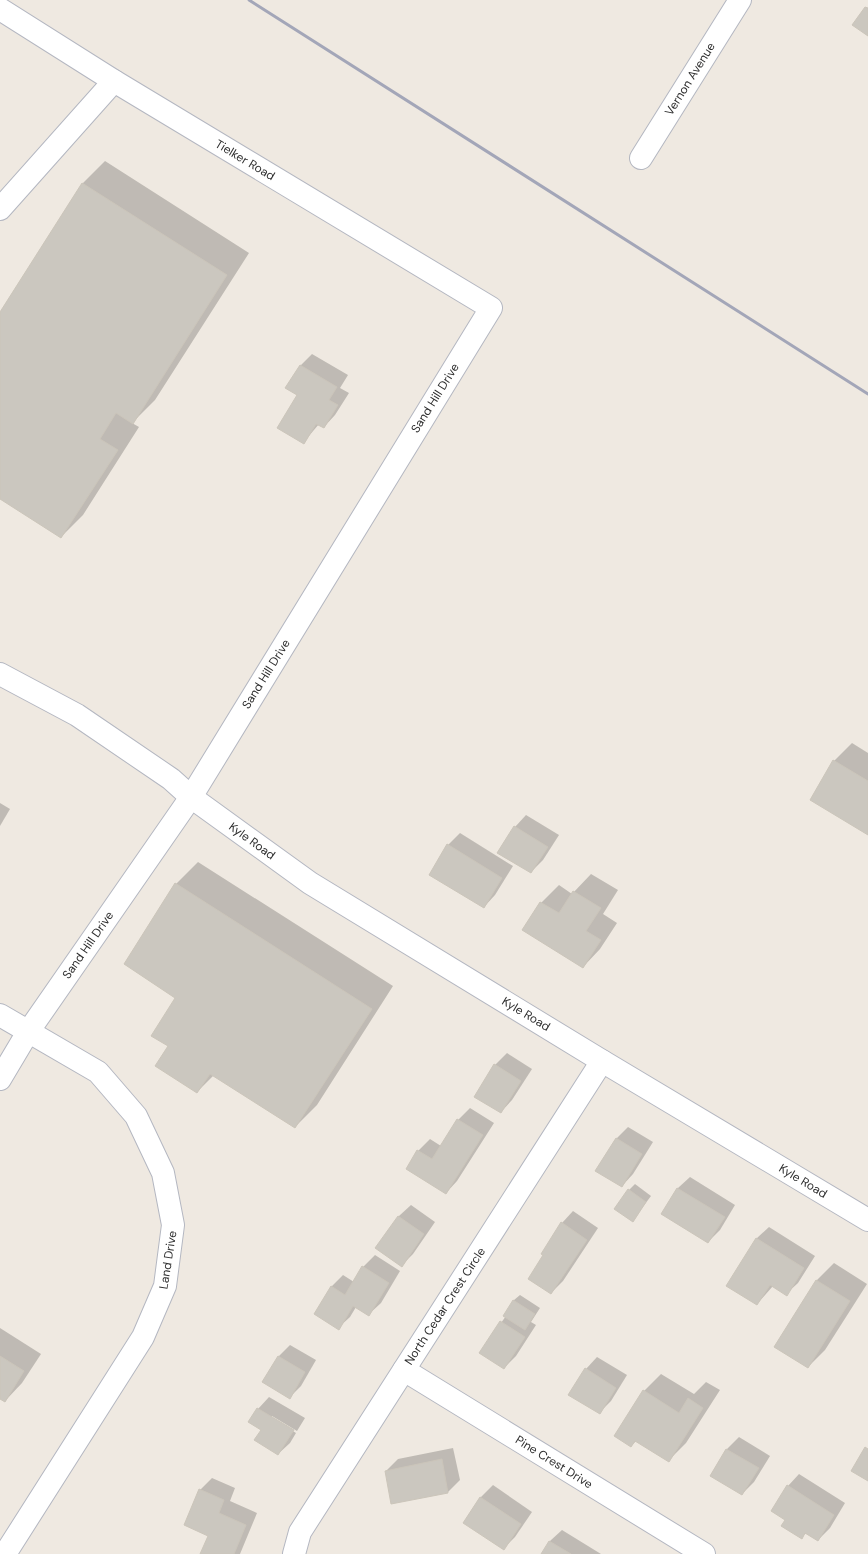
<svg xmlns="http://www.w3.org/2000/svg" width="868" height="1554" viewBox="0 0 868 1554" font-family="'DM Sans',sans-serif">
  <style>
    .shadow { fill: #0003 }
    .building { fill: #cbc7bf; stroke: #cbc5ba }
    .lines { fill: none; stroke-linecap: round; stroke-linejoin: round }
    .minor-casing { stroke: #b4b7c1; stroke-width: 24 }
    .minor { stroke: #fff; stroke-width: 22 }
    .rail { stroke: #a3a6b8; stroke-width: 3 }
    .labels { text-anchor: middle; stroke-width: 3.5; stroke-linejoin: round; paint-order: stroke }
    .street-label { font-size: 12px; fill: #2e2e2e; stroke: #fff }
  </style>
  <rect width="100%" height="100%" fill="#efe9e1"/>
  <g class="shadow">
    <polygon points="105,161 249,253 155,400 132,423 139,427 83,515 61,537 0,498 0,313 82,184"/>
    <polygon points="312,354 348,375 340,388 349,393 335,415 324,427 319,424 303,443 298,395 287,388 301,365"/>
    <polygon points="852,743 868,753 868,834 811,799 834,761"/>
    <polygon points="0,803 10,809 0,826"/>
    <polygon points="526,815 559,835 543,860 531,872 515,827"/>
    <polygon points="460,833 513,866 495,895 484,907 448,845"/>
    <polygon points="198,862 393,986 317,1105 295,1127 214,1075 197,1092 169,1046 177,997 176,884"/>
    <polygon points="591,874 618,890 603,914 617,923 600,949 583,967 524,930 541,903 559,885 572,894"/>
    <polygon points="507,1053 532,1069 512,1100 501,1112 495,1065"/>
    <polygon points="470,1108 494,1123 457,1181 446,1193 418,1151 430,1139 441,1146 458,1120"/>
    <polygon points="628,1127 653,1142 633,1174 622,1186 597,1170 617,1138"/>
    <polygon points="690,1177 735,1205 720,1230 708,1242 662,1214 678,1188"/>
    <polygon points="635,1184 651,1196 633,1220 629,1190"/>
    <polygon points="411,1205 435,1222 413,1254 402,1265 377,1248 399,1216"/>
    <polygon points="573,1211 598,1228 563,1281 551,1293 545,1255 562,1223"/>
    <polygon points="769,1227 815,1256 798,1283 786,1294 773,1286 757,1304 728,1286 757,1238"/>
    <polygon points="375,1255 400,1271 381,1303 369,1314 356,1307 350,1317 338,1328 331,1287 343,1275 354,1282 363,1267"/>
    <polygon points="834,1263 867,1284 825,1350 808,1367 817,1280"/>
    <polygon points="520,1295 540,1308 531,1322 536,1325 516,1356 504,1368 480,1352 506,1316 505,1316 514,1300"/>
    <polygon points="0,1328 41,1354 22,1383 5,1401 0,1398"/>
    <polygon points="290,1345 316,1360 301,1386 290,1397 279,1356"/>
    <polygon points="597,1357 627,1375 611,1401 599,1413 586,1369"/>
    <polygon points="661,1374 694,1394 706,1382 720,1390 686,1443 669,1460 637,1440 631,1446 644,1391"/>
    <polygon points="269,1397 305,1418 297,1431 272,1416 272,1418 296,1433 290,1443 278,1454 262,1430 258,1409"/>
    <polygon points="739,1437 770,1456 754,1482 742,1494 711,1475 727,1449"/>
    <polygon points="453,1448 460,1480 448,1492 392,1503 386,1471 398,1459"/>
    <polygon points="799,1474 845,1503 830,1528 818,1540 806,1533 802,1537 786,1520 788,1486"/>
    <polygon points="212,1478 235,1488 230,1501 257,1513 240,1554 201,1554 209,1535 200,1490"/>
    <polygon points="493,1485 532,1512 515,1537 503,1549 464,1522 481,1497"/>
    <polygon points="562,1530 601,1554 543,1554 550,1541"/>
  </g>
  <g class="building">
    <polygon points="865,7 868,8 868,36 852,25"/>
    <polygon points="82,183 227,275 133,424 116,413 100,439 118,450 61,538 0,499 0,312"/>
    <polygon points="300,365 337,387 329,400 338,405 324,428 316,424 304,444 277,428 297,395 285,388"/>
    <polygon points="833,760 868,781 868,835 810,800"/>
    <polygon points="514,826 548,847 531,873 497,853"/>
    <polygon points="447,844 502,878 484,908 429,875"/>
    <polygon points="175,883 372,1009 295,1128 210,1074 197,1093 155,1066 168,1046 151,1036 175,998 124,964"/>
    <polygon points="573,891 601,908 586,931 601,940 583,968 522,930 540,902 559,913"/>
    <polygon points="494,1064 521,1081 501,1113 474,1097"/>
    <polygon points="457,1119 483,1135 446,1194 406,1169 417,1150 432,1159"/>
    <polygon points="616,1138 642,1154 622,1187 595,1171"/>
    <polygon points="677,1188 725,1217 708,1243 661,1214"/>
    <polygon points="628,1189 646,1202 633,1222 614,1209"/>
    <polygon points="398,1216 424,1234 402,1267 375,1248"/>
    <polygon points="561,1222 587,1240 551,1294 528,1279 543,1255 541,1254"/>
    <polygon points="756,1238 804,1268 787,1296 770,1285 757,1305 726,1286"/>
    <polygon points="362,1266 389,1283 369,1316 353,1306 339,1330 314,1314 331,1286 345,1295"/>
    <polygon points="816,1280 850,1301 808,1368 774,1347"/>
    <polygon points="513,1300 535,1314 525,1330 503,1316"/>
    <polygon points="500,1321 525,1337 504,1369 479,1353"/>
    <polygon points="0,1356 24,1371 5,1402 0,1399"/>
    <polygon points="278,1356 305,1372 290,1399 262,1382"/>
    <polygon points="585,1368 616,1388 600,1414 568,1395"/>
    <polygon points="643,1390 679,1413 688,1398 703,1408 669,1462 635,1441 631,1447 614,1436"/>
    <polygon points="257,1408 294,1430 278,1455 254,1440 261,1430 248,1422"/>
    <polygon points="865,1447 868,1449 868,1481 851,1471"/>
    <polygon points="726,1449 759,1468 742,1495 710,1476"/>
    <polygon points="442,1459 448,1493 391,1504 385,1471"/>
    <polygon points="787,1485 834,1515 818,1541 805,1533 802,1539 781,1526 785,1520 771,1511"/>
    <polygon points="199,1489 224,1500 219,1513 246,1525 234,1554 200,1554 208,1536 184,1525"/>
    <polygon points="480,1497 521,1524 504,1550 463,1523"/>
    <polygon points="549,1541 571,1554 541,1554"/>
  </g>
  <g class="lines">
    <g class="minor-casing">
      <g id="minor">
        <polyline points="0,9 114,81 491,308 191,797 28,1032 0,1079"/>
        <polyline points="641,158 740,0"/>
        <polyline points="0,209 114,81"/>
        <polyline points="0,674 77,715 171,779 191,797 310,883 602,1061 868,1220"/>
        <polyline points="0,1015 98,1072 136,1116 163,1173 173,1225 165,1286 143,1337 5,1554"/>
        <polyline points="404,1370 704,1554"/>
        <polyline points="294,1554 300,1532 602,1061"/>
      </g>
    </g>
    <use href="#minor" class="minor"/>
    <polyline class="rail" points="249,0 868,394"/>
  </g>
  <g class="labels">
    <g class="street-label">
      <text transform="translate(690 79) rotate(-58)" y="4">Vernon Avenue</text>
      <text transform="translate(245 160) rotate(31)" y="4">Tielker Road</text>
      <text transform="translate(435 398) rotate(-58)" y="4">Sand Hill Drive</text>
      <text transform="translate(266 674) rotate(-58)" y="4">Sand Hill Drive</text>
      <text transform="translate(252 841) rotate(36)" y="4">Kyle Road</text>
      <text transform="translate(88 945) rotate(-55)" y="4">Sand Hill Drive</text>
      <text transform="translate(526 1014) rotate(31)" y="4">Kyle Road</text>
      <text transform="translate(803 1181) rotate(31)" y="4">Kyle Road</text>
      <text transform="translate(168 1260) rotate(-81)" y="4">Land Drive</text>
      <text transform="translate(445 1306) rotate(-57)" y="4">North Cedar Crest Circle</text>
      <text transform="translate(554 1462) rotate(32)" y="4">Pine Crest Drive</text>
    </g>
  </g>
</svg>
